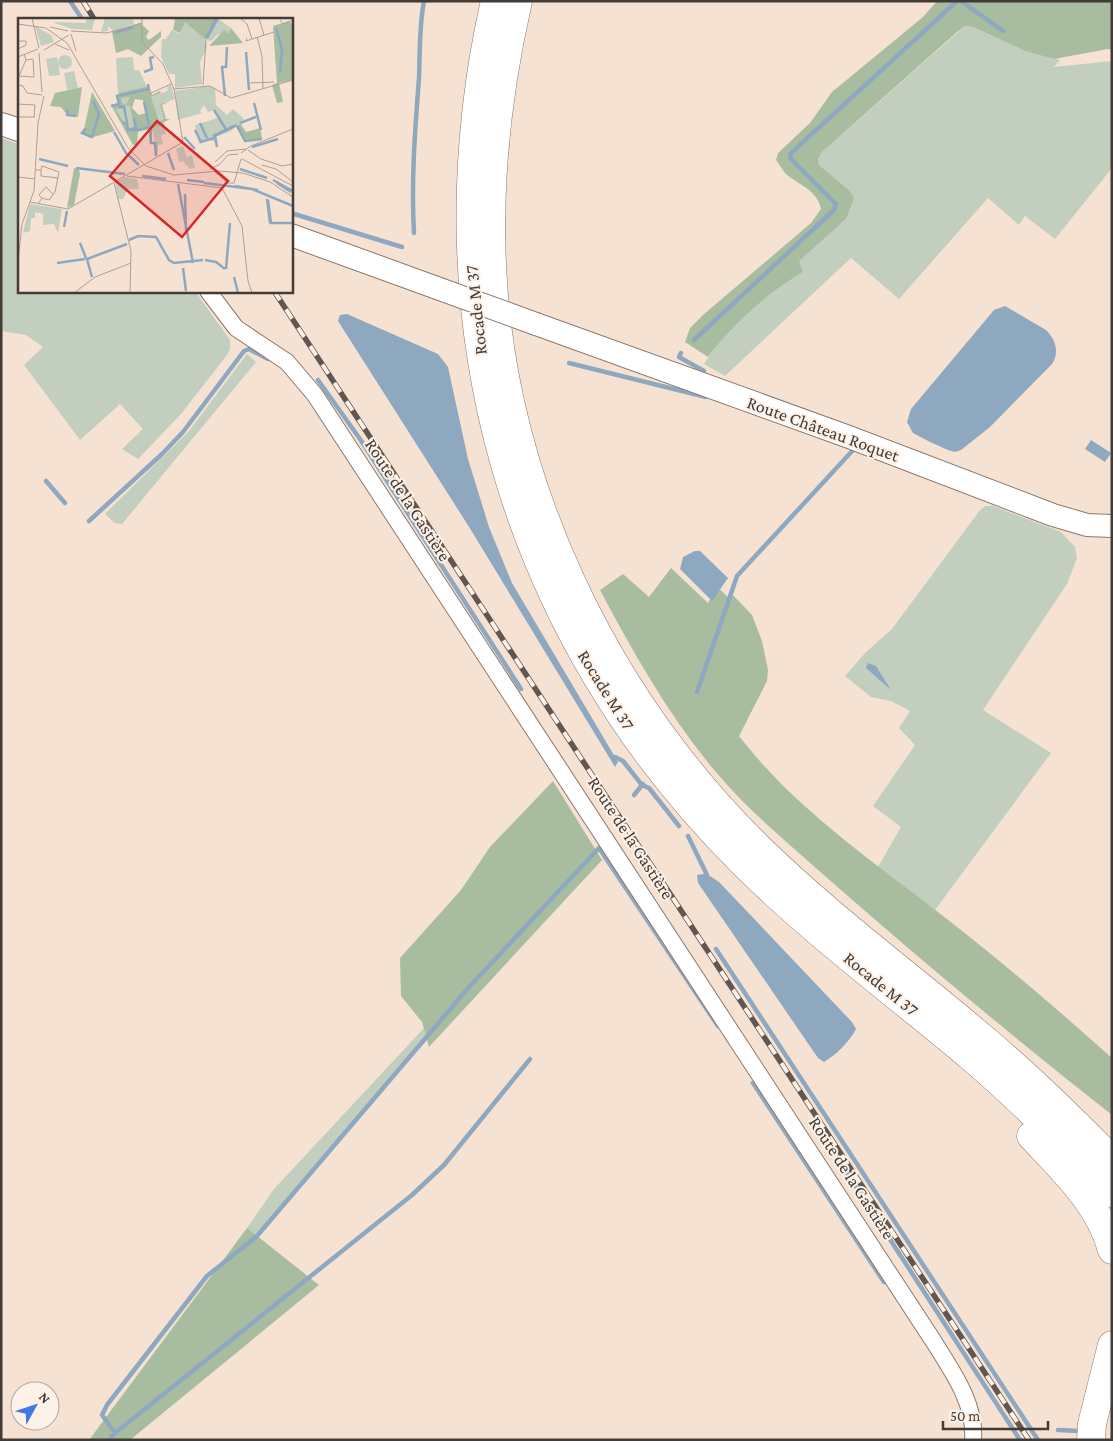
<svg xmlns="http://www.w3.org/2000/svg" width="1113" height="1441" viewBox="0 0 1113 1441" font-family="'Crimson Pro',serif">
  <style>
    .green { fill: #c2cfbe }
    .forest { fill: #a8bca0 }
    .water { fill: #8ea8c0 }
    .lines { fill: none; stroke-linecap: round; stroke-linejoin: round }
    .stream { stroke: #8ea8c0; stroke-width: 4.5 }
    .street-casing { stroke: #8b796c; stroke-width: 18 }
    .secondary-casing { stroke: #8b796c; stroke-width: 24 }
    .highway-casing { stroke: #8b796c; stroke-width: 29 }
    .street { stroke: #fff; stroke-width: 16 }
    .secondary { stroke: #fff; stroke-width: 22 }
    .highway { stroke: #fff; stroke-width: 28 }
    .rail-casing { stroke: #615750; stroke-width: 5.5 }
    .rail { stroke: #fdf1e8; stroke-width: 4; stroke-dasharray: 11; stroke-linecap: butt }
    .secondary-bridge-casing { stroke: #8b796c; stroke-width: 24; stroke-linecap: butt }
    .secondary-bridge { stroke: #fff; stroke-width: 22 }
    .labels { text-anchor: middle; stroke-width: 4; stroke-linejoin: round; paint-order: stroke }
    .street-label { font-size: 18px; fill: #433b35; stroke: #fdf1e8 }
    .inset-river { fill: none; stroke: #8ea8c0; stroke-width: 2.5 }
    .inset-road { fill: none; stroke: #ae9f94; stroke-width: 1 }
    .view { fill: #d62828; fill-opacity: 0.15; stroke: #d62828; stroke-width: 2.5 }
    .inset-edge { fill: none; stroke: #433b35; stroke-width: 2.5 }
  </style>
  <rect width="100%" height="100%" fill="#f6e2d3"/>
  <g class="green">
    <path d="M965,26L973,27L1025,51L1060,60L1054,67L1112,61V168L1055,239L1025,216L1019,225L988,198L899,299L851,258L725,376L704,364C728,326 765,295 803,272L798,261L846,219L849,190L819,165L818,159L822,152Z"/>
    <polygon points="1,138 19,144 19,291 195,291 230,340 230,349 227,355 181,414 138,459 122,449 143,429 120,404 80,440 24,365 43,347 26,335 1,331"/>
    <polygon points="247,354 256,362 122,524 115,523 105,514 189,431"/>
    <polygon points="985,506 993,506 1061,532 1075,547 1077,558 1067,584 983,710 1051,753 935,910 878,867 901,827 873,806 915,745 899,728 910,711 891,701 871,697 845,676 865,653 892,629 980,510"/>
    <polygon points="424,1028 426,1039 257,1236 247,1228 274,1189"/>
  </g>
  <g class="forest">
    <path d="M937,1H1112V50L1108,49L1054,59L1025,51L973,27L965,26L957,32L822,152L818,159L819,165L849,190L854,198L846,219L799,261L803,272C766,294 734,323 708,357L685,342L690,328L703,315L811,223L821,209C817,189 798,185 785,173C782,169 779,164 776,160L778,153L810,123L832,92L923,17Z"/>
    <path d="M671,568L708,603L717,587L729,598L731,593L752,615L762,641L768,670L767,681L739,736C793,806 864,855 934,909C995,956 1054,1006 1112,1058V1115C1017,1040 924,963 833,883C793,847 750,813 715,771C669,716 634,654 600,590L623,574L649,597Z"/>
    <polygon points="553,781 602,860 429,1047 422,1022 401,996 400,958 461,890 490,847"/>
    <polygon points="247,1228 319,1285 130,1440 89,1440"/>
  </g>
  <g class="water">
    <path d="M1005,306L1046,330C1055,339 1060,352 1052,364L990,427L961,450L955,452L948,450L930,442L913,433L907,422L911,409L994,310Z"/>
    <polygon points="347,314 438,354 448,367 468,459 489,527 512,583 618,762 615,767 471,530 338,321 340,315"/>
    <polygon points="1091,440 1111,453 1105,462 1085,449"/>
    <polygon points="695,551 700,551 728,578 712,601 680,569 683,557"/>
    <polygon points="868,663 876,666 891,690 866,668"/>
    <path d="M703,874L710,876L719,882L852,1022L856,1029C850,1041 836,1055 824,1062L818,1058L698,883L697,875Z"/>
  </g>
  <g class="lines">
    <g class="stream">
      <polyline points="70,1 82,19"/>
      <polyline points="961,1 1003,31"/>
      <polyline points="291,213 402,247"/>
      <path d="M414,233C411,181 415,130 419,78C420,53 419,27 424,1"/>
      <polyline points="694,340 834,210 836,204 791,159 790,154 957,1"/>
      <polyline points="681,353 679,357 704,371"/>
      <polyline points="569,363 706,397"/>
      <polyline points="318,380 360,439 521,689"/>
      <polyline points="46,481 65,503"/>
      <polyline points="89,521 161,455 183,432 244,351 249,349 268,359"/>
      <polyline points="697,692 737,576 854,449"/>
      <polyline points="615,757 623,761 642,785 649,788 679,826"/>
      <polyline points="634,795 643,784"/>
      <polyline points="688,836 707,875"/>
      <polyline points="716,949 1038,1440"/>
      <polyline points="753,1083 884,1282"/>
      <polyline points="847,1173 1020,1440"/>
      <polyline points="1058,1430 1079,1431"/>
      <polyline points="115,1433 412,1195 444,1165 530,1059"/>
      <polyline points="109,1440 115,1433 102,1415 107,1405 207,1276 257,1236 470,986 599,848 718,1026"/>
    </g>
    <g class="street-casing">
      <path id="street" d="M208,291L236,328L287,362L315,395L934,1342C952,1371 976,1404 973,1440"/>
    </g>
    <g class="secondary-casing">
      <g id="secondary">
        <polyline points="1,124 19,130"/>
        <polyline points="291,235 437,288"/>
        <polyline points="536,324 849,437 1053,515 1087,525 1112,526"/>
      </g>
    </g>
    <g class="highway-casing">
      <g id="highway">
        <path d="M495,1C423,318 511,632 742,862C813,933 895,993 972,1058C1021,1100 1067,1146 1112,1193"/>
        <path d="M518,1C498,88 488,176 492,265C502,484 605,698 761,850C831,918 910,976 985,1040C1029,1077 1071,1118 1112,1160"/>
        <path d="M1031,1136C1062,1169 1100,1204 1112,1250"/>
        <polyline points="1091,1440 1092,1424 1112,1345"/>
      </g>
    </g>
    <use href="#street" class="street"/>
    <use href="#secondary" class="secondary"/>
    <use href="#highway" class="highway"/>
    <g class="rail-casing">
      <g id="rail">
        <polyline points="83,1 94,19"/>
        <polyline points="274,291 1029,1440"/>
      </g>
    </g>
    <use href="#rail" class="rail"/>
    <g class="secondary-bridge-casing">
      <polyline id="secondary-bridge" points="437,288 536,324"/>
    </g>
    <use href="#secondary-bridge" class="secondary-bridge"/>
  </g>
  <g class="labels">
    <g class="street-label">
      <text transform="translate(476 310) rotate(-96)" y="6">Rocade M 37</text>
      <text transform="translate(823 429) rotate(20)" y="6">Route Château Roquet</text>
      <text transform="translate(408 500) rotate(57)" y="6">Route de la Gastière</text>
      <text transform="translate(606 690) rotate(58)" y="6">Rocade M 37</text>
      <text transform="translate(631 838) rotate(57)" y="6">Route de la Gastière</text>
      <text transform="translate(881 984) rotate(39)" y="6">Rocade M 37</text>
      <text transform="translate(852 1178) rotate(57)" y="6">Route de la Gastière</text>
    </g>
  </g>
  <g transform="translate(18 18)">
    <rect width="275" height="275" fill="#f6e2d3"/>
    <path d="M68,0H77L74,12L54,11L34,4L68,5ZM87,0H115L116,6L95,13L90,8V13L83,14ZM199,0L213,10L211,17L200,16L193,23L188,22L191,10ZM166,3L186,20L189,29L182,44L184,66L157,70V56H151L143,39L144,21H148L154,12L162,16ZM17,8L33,17L36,24L23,28ZM40 44a7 7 0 1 1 14 0a7 7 0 1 1-14 0ZM39,39L42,57L31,58L28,41ZM115,39L116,52H121L129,69L100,76L98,40ZM56,53L60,70L49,72L46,55ZM153,67L157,81L142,86L146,101L141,103L133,79L150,73L149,69ZM192,68L197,71L198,87L209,97L215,91L226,101L213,113L197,119L198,125L191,121L181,126L177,107L200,100L196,92L190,94L186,87L182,93L184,95L160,102L157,73ZM103,79H112L117,109L110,111L98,93L97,91H104ZM130,83L136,105L117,109L116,101L129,98L127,84ZM146,104L148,116L143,117L145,126L140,127V138L134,111ZM165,128L169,139L174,137L177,150L172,151L165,143L161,144L158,131ZM107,159L119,161L121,171H110L105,181H100L97,165ZM12,186L44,191L40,215L36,206L25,207V196L17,194V200H13L12,213L5,215Z" fill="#c2cfbe"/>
    <path d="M154,0H199L191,10L188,22L167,4L162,15L155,12L157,2ZM271,3L275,7V62L261,65L265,84L259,85L254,67L259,65L255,8ZM122,5L131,13L128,19L131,22L143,13V19L123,38L110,31L98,35L94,14ZM213,10L225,25L191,28L206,12L211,16ZM131,68L134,77L142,73L143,75L133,79L141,103L146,101L142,86L152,83L144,87L148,101H152L134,111V124H138L139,130L138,138L137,126H132L131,111L120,114L119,126L115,127L93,87L100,85L101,75ZM112,79L108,87L112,88L116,108L111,111L97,91H106L103,80ZM117,81L125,82L128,95L121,97L114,90ZM64,69L60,99L50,98L43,89L32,88L37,75ZM74,74L97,113L72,120L65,116ZM222,105L228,114L242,110L244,120L227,123L219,108ZM56,150L61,151L62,156L56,187L49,190Z" fill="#a8bca0" fill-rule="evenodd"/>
    <path class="inset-river" d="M258,10L264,31L262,55M96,15L116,9M188,20L198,0M189,20L200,0M228,34L231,72M126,54L134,51L132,40L136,39M207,78L204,49H208L209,29M126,84L131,107M236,85L243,112M93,88L101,86L99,78L131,71L130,66M101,89L106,88L109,105M50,91L49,97L58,98M196,92L209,113M105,105L109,106L110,112L118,110L116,100M182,105L189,120M222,105L238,99M219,108L227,123L244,121M68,110L64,115L74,119L81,96L75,83M132,110L133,125H137L138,138M177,112L183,124L196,120M114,113L132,109M96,114L108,135L121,147M195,118L216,108M166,119L177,131M199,129L197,118L219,107M234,129L260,121M150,135L156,152M21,141L50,148M58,150L107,156M222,151L249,160M124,158L148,161M169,162L186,164M255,162L275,173M186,165L234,171L275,188M259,165L273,174M160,166L175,245M217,168L240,172M167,176L168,213M249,181L252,205M250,182L253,205H275M46,209L49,193M111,222L120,218L138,219L151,242L156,245L185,242M62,225L68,240M187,242L198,244L207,251M39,245L67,241M165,250L168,273M208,251L212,205M74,259L69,241L109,226M216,259L220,275"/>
    <path class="inset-road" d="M14,0L21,30M222,0L229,6L234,21M241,0L246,17M262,2L265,6L275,2M0,6L28,10L49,25L110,130L128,148L156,157L201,153L225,155L252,164L275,179M32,9L50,13M53,13L89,15L124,5M53,16L58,33M239,19L244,38L245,70M229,20L228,23L256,14M0,23H8V27L0,31M37,26L51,32M26,32L51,17M21,35L24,74M6,36L8,42L1,58L16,59L15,41L8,42M0,39L20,31M232,65L256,64M0,67L5,68L9,75L24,77M185,67L188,22M156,71L192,68L213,80L275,62M131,76L153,66M0,86L17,87L16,99M0,99H17M230,132L243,141L264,148L275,146M223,135L233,128L275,111M224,141L275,168M197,144L209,133L228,131M244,147L258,151L275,164M192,151L201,147L210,137L220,136M18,152H23L24,148L41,154L37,174L31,182L24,180L20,186M23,152V158L40,160M197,154L210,165H216L223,141M109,158L204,170L224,208L230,263L234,275M0,159L17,161M96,165L113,233L112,275M24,180L21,177L28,169L35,176M12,184L50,191L165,124L156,71L145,46L124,24V0M0,243L4,206L16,173L20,105L26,78M56,275L77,259L113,245"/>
    <path class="view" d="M139,103L210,163L164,219L92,158Z"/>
    <rect width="275" height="275" class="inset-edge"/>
  </g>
  <rect width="1113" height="1441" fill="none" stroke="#433b35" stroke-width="5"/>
  <g transform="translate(35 1406) rotate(50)"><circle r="24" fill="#fdf1e8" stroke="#b3a8a0"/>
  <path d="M0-4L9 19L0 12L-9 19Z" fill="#4178e8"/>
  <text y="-8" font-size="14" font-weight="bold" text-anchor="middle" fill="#433b35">N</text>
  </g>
  <path d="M943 1421v8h105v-8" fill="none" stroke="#433b35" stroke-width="2.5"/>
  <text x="950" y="1421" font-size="15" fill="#433b35" stroke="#fdf1e8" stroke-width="4" paint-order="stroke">50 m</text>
</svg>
